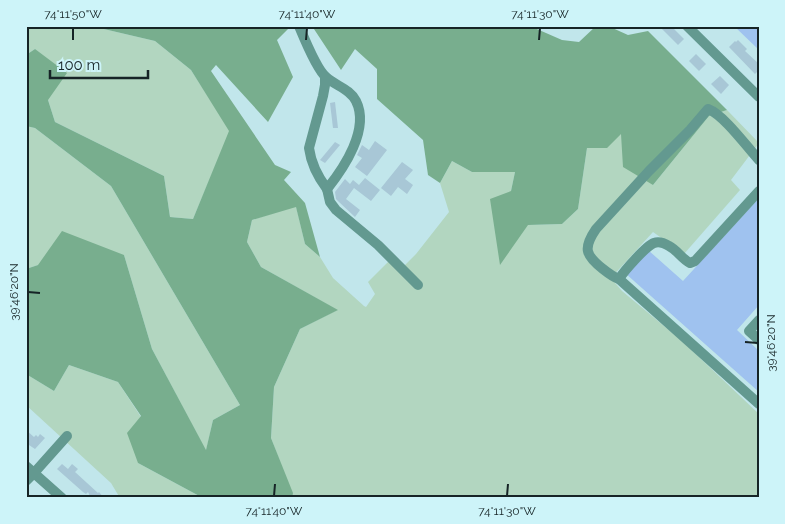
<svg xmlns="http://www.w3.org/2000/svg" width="785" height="524" viewBox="0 0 785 524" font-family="Raleway,sans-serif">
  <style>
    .green { fill: #b2d6c0 }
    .forest { fill: #78ae8e }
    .water { fill: #9fc2ef }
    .building { fill: #a8c7d6 }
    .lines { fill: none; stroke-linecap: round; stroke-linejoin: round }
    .minor { stroke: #639990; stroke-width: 10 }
    .ticks { fill: none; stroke: #162426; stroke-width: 2 }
    .neatline { fill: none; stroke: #162426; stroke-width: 2 }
    .ticks-label { font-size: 12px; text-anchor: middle; fill: #162426 }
  </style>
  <rect width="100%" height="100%" fill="#c1e6eb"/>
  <g class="green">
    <polygon points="26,26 91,26 155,41 191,70 230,131 193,219 170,217 164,176 55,122 48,100 35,49 26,55"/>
    <polygon points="727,110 759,143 731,180 740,190 684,254 653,232 611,278 622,291 682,341 759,414 759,498 292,498 292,493 271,438 274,387 300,329 337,310 261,267 247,242 252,220 296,206 305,244 320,257 333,278 364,306 366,307 375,294 368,282 389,261 404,266 416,254 449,212 440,183 452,161 472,172 515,172 511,191 528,225 562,224 578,209 587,148 621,133 653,185 709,116"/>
    <polygon points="26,126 35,128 111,186 240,405 213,420 206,451 152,349 124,255 38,265 26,269"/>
    <polygon points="69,365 118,382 141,417 138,463 203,498 120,498 111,483 26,405 26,374 54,391"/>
  </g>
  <g class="forest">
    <polygon points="91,26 291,26 277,40 293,77 268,122 216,65 211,71 275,165 291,172 284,180 305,203 320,257 305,244 296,207 252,220 247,242 261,267 338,310 300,329 274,387 271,438 293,493 292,498 203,498 138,463 127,433 141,416 118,382 69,365 54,391 26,374 26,269 38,265 62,231 124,255 152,349 206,450 213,420 240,405 111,186 35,128 26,126 26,55 35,49 67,73 48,100 55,122 164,176 170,217 193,219 229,131 191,70 155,41"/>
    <polygon points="312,26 530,26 562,40 579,42 596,26 608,26 628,35 648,31 727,110 709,116 653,185 623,167 621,134 607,148 587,148 578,209 562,224 528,225 500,265 490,199 511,191 515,172 472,172 452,161 440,183 428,175 423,140 377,99 377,69 355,49 341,70"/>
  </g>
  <g class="water">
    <polygon points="734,26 759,26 759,50"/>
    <polygon points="759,198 759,305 737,330 759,351 759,392 625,273 648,250 683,281"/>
  </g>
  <g class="building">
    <polygon points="659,26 671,26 684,39 678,45"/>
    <polygon points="738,40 747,49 745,51 759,64 759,70 755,74 729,47 735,41 736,42"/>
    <polygon points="696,54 706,64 699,71 689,61"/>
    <polygon points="720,76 729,85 721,94 711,84"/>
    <polygon points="335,102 338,128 333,128 330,103"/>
    <polygon points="375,141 387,150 367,176 355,167 362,158 357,155 362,145 369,150"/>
    <polygon points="335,142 340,145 325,163 320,160"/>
    <polygon points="402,162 413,170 405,179 413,185 407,194 398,187 391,196 381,188"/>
    <polygon points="365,178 380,190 371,201 354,188 346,199 360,210 355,217 339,202 336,199 335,192 345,179 350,184 353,180 359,185"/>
    <polygon points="26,430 34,437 36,435 38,437 40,434 45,438 35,449 26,443"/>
    <polygon points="62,464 68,469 72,464 78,469 75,472 98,493 99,492 104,498 91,498 88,492 86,494 83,492 57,469"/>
  </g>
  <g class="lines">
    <g class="minor">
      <path d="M299,26C304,38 317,70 326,77C336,86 350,89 356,101C370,129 344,168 327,189C318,177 311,163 309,148L323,96L325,85V77"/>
      <polyline points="687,26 759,97"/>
      <path d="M759,160C747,147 724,115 708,109L690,130L649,171L596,229C583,248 585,255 603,269C608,273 613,277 619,279L759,404"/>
      <polyline points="327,189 330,202 336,210 378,245 418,285"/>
      <path d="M619,279C624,271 646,246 654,243C659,241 664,243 669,246C677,250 682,259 690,263L695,261L759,191"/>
      <polyline points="759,320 749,331 759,340"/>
      <polyline points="26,466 62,498"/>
      <polyline points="26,481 34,473 67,436"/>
    </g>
  </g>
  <path class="ticks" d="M73,40V28M306,40L307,28M539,40L540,28M28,292L40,293M745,342L758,343M274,496L275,484M507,496L508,484"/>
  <rect width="785" height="524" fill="none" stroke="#cdf4f9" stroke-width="55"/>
  <path d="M50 70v8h98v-8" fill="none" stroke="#162426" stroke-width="2.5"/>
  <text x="58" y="70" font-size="15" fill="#162426" stroke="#cdf4f9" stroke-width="4" paint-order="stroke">100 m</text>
  <rect x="28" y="28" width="730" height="468" class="neatline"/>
  <g class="ticks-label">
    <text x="73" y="18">74°11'50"W</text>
    <text x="307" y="18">74°11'40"W</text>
    <text x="540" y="18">74°11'30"W</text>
    <text transform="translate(14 292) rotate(-90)" y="4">39°46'20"N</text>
    <text transform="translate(771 343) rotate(-90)" y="4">39°46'20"N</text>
    <text x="274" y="515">74°11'40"W</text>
    <text x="507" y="515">74°11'30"W</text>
  </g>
</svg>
